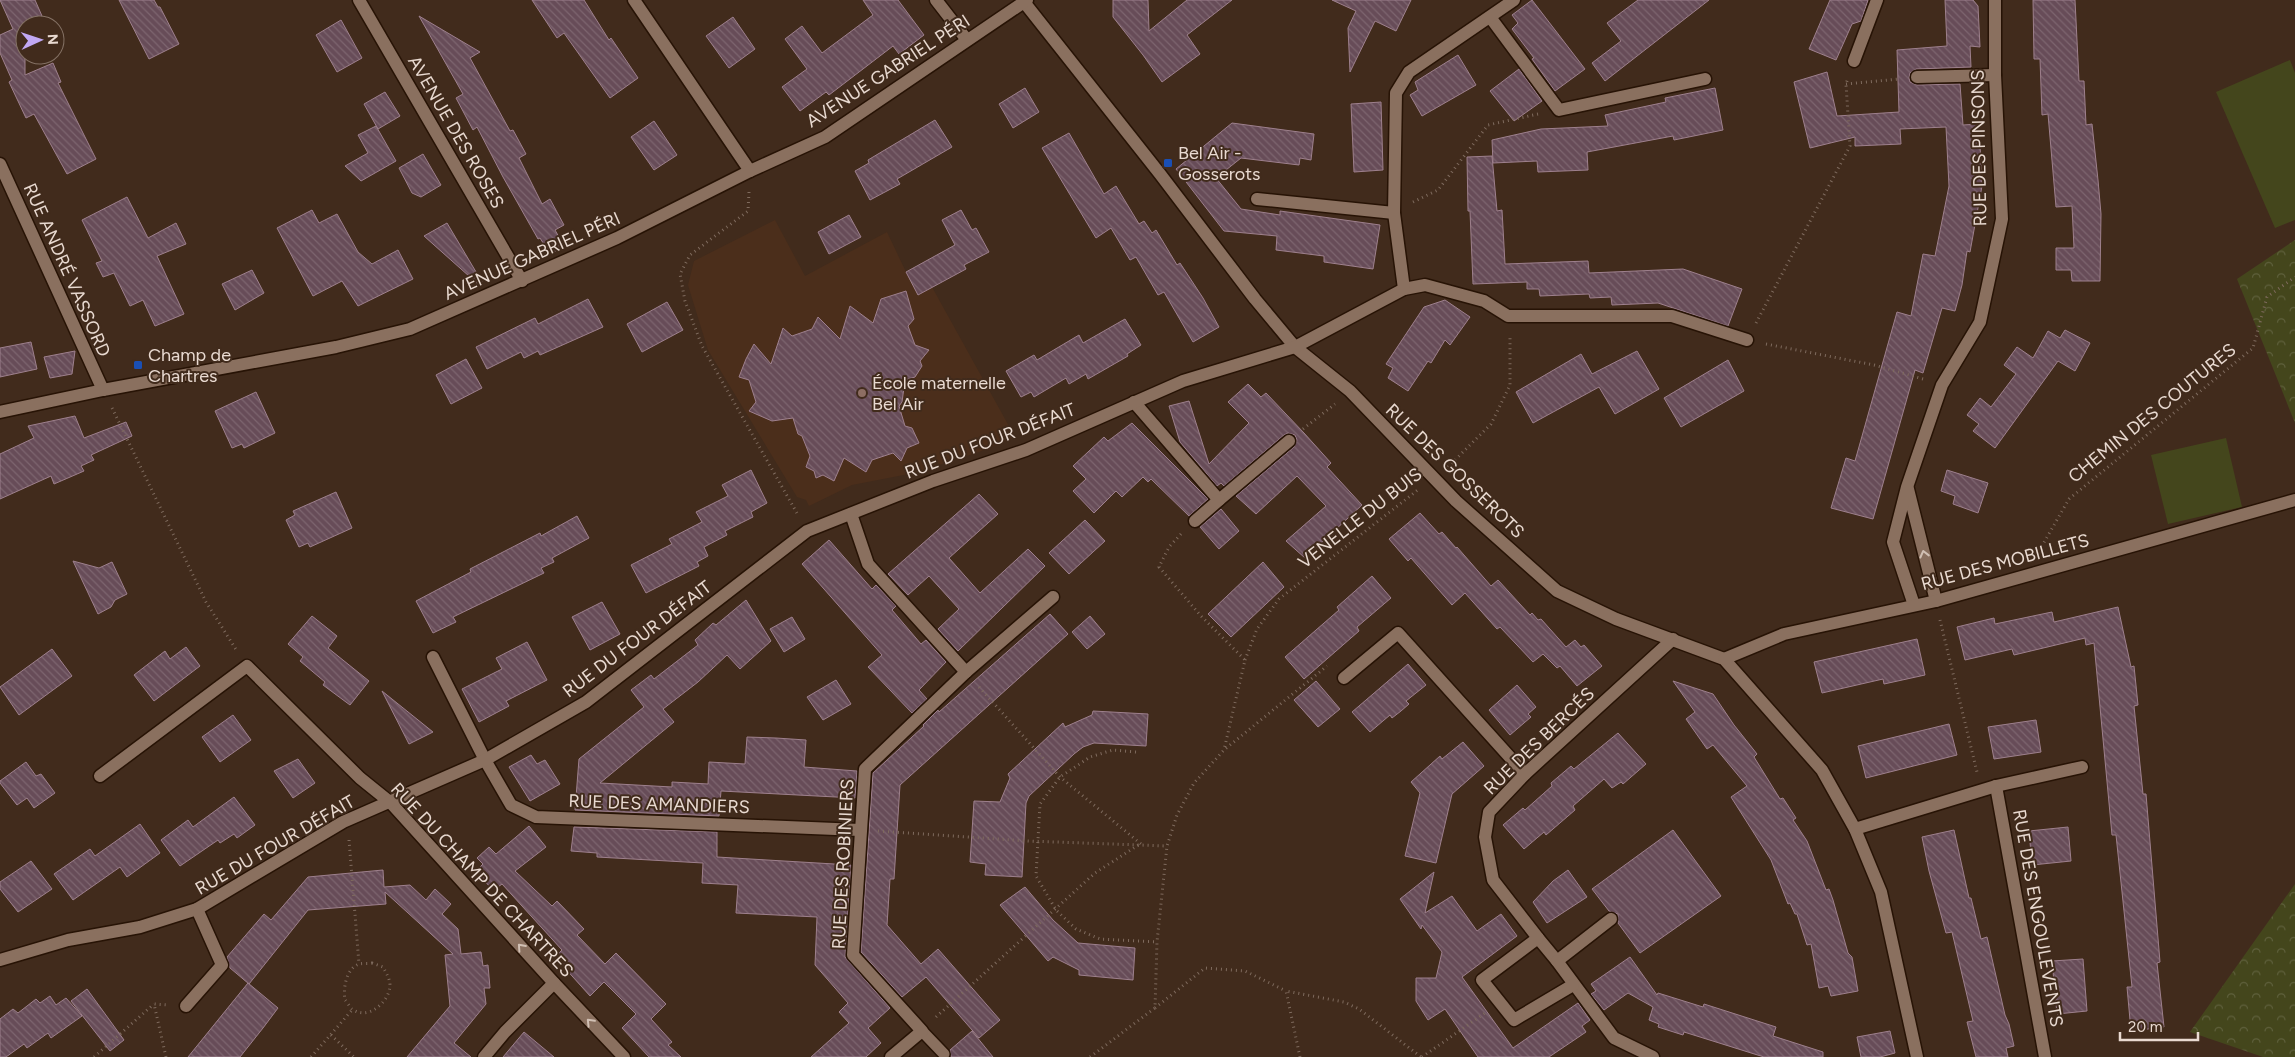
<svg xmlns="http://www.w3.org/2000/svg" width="2295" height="1057" viewBox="0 0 2295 1057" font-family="Figtree,sans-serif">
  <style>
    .built { fill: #4b2e1b }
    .green { fill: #44461c }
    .forest { fill: url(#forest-crowns) }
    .building { fill: url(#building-back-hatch); stroke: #9e808d }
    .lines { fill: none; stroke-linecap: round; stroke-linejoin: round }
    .lane-casing { stroke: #271305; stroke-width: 14 }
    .street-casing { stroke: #271305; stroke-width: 15 }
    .path { stroke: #7f6b5e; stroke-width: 3; stroke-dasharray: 1 4; stroke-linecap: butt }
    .lane { stroke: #8a705f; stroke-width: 11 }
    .street { stroke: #8a705f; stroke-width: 12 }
    .oneway { stroke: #d1c0b4 }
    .transit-dot { fill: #1a4fb4; stroke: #412b1c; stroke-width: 2 }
    .education-dot { fill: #8d6e63; stroke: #412b1c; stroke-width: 2 }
    .labels { text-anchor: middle; stroke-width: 4; stroke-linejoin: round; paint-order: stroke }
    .street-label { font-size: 18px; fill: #e9dad1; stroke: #412b1c }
    .poi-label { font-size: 18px; fill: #e9dad1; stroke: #412b1c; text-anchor: start }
  </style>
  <defs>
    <pattern id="forest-crowns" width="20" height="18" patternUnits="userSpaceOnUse" patternTransform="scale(1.25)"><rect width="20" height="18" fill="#44461c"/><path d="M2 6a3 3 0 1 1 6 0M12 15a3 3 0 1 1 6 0" fill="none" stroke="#5f603c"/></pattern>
    <pattern id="building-back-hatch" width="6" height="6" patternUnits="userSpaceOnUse" patternTransform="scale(1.25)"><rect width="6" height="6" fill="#674c58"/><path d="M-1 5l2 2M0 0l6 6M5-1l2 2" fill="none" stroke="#7d656f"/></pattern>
  </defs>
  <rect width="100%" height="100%" fill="#412b1c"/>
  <polygon class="built" points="775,220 805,276 887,232 906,272 932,287 1015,437 979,452 914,473 852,485 809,506 806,500 797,497 708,350 688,285 694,261"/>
  <g class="green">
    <polygon points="2290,60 2295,73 2295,220 2275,228 2216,92"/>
    <polygon points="2226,438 2242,507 2168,524 2151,455"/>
  </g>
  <g class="forest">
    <polygon points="2295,240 2295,423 2237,279"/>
    <polygon points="2295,884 2295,1057 2263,1057 2190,1032"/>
  </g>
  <g class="building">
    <polygon points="0,0 35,0 42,16 25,24 25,75 53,63 61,82 58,83 96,159 67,174 34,114 26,118 9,82 12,80 0,53 0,35 13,29"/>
    <polygon points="119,0 154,0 158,7 160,7 179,44 149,59"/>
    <polygon points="532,0 584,0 609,40 611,38 638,78 610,98 564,33 557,38"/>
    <polygon points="863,0 898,0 924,35 899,54 893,46 829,95 826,92 800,111 782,87 807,69 785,39 802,26 822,53 873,15"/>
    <polygon points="1113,0 1148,0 1149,31 1187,0 1232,0 1187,35 1200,54 1162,82 1143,55 1113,17"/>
    <polygon points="1332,0 1411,0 1396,31 1375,21 1350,72 1348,28 1356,11"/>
    <polygon points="1532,0 1585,69 1555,91 1532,59 1534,58 1512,29 1518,23 1512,15"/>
    <polygon points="1638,0 1709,0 1605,81 1592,63 1621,41 1607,23"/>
    <polygon points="1830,0 1868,0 1861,21 1852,24 1836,60 1809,49"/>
    <polygon points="1945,0 1973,0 1978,6 1980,47 1970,46 1971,67 1916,69 1910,73 1909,78 1910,82 1917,85 1960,84 1963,125 1979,124 1982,186 1970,252 1967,251 1962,285 1955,311 1942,308 1923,373 1915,370 1873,519 1831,508 1846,458 1855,461 1897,312 1911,316 1923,254 1935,256 1949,186 1946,127 1900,129 1901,144 1855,146 1855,137 1810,148 1794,82 1827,72 1837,116 1899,112 1897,50 1947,46"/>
    <polygon points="2033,0 2075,0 2079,81 2084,81 2086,125 2092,124 2098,180 2101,214 2100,281 2072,281 2071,270 2056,270 2056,248 2074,248 2072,206 2056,207 2048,114 2042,115 2040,59 2034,59"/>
    <polygon points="419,16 480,52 470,58 510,131 513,130 526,154 519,158 542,204 550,199 564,225 555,230 564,246 550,254 540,238 538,239 503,177 477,127 473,130 456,98 463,94"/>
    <polygon points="733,17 755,49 729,68 706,36"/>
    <polygon points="341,20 362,58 337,72 316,35"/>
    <polygon points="1458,55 1476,85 1422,116 1410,95 1418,90 1415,82"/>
    <polygon points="1519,69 1542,101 1514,121 1490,91"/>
    <polygon points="1025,88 1039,112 1013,128 999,104"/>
    <polygon points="1715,88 1723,130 1674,140 1673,136 1587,152 1588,170 1538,172 1537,161 1493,163 1492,140 1541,129 1608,126 1605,115 1666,102 1665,98"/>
    <polygon points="385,92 400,116 378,129 364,104"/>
    <polygon points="1381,102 1383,170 1354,172 1351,104"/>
    <polygon points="935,120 952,147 897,179 900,184 870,200 855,171 869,163 868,160"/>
    <polygon points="654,121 677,155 654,170 631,137"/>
    <polygon points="1232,123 1314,134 1311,160 1300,158 1299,165 1241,158 1216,178 1241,209 1280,215 1280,211 1380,225 1373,269 1324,262 1324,256 1276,250 1277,236 1224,231 1176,169"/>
    <polygon points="376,126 396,161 361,181 345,166 368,153 358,135"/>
    <polygon points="1069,133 1104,194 1116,186 1139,224 1144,221 1152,233 1156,230 1177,265 1180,263 1203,298 1219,327 1193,342 1164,292 1158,295 1136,257 1130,260 1111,228 1096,238 1042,148"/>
    <polygon points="423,154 441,185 421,197 412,193 399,168"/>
    <polygon points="1492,156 1497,211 1502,210 1505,264 1588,261 1589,273 1683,269 1742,289 1728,326 1658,303 1612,305 1611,297 1590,298 1589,294 1540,296 1539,289 1527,289 1527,282 1473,284 1470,211 1468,211 1467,157"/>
    <polygon points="127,197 148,238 176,223 186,244 157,256 184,314 155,326 143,300 130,306 114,273 103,277 96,263 102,261 82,220"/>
    <polygon points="312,210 319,223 337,214 358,252 372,264 398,250 413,279 358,306 342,281 313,296 277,228"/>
    <polygon points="961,210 972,230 976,228 989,252 964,265 966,269 918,295 906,272 955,245 942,220"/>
    <polygon points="849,215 861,237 829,254 818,232"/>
    <polygon points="447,223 482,282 479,285 424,236"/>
    <polygon points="252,270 264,293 235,310 222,284"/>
    <polygon points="906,291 914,319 908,326 915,345 929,350 920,361 922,366 915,377 905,380 902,402 899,406 905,426 912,428 919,443 907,448 901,461 893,453 872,460 866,472 844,458 834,481 823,475 816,478 814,471 806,467 810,456 802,436 798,434 793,418 772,421 749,411 756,402 749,380 739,377 746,359 754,344 771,364 783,328 792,336 812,329 818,317 840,339 850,306 873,323 881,299"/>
    <polygon points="588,299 603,327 540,355 538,351 524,358 521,352 487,369 476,347 535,318 538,324"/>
    <polygon points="1445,300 1470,317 1450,345 1445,340 1431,363 1428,361 1408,391 1388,378 1393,368 1386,364 1424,307"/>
    <polygon points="667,302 683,330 642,352 627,324"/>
    <polygon points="1125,319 1141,345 1127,354 1128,356 1088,379 1086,374 1069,384 1066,378 1034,397 1031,392 1021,397 1006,371 1034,355 1037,360 1079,335 1083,343"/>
    <polygon points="2065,330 2090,343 2075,371 2058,361 1995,448 1973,431 1979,424 1967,415 1980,398 1991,407 2016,374 2004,365 2017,347 2033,358 2048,331 2060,338"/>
    <polygon points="31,342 37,369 0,377 0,348"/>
    <polygon points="75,351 72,374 50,378 44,357"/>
    <polygon points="1637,351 1659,389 1615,414 1599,387 1533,423 1516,392 1581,354 1592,374"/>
    <polygon points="466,359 482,388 451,404 436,375"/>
    <polygon points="1728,360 1744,391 1681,427 1664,398"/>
    <polygon points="1248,384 1261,397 1266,393 1304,433 1331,463 1327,467 1362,505 1305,558 1286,541 1326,506 1297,476 1256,514 1236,496 1294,447 1297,440 1295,435 1288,433 1284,435 1224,486 1221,483 1217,486 1180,442 1169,406 1189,401 1209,464 1249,423 1228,402"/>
    <polygon points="256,392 275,433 244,448 242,444 232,448 215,411"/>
    <polygon points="75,416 84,438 126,422 132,436 91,455 94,460 81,466 84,471 54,484 51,476 0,499 0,454 34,438 28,426"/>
    <polygon points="1132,423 1208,499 1189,516 1151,479 1148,482 1143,477 1122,497 1116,491 1094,513 1073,491 1086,479 1073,466 1104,437 1108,441"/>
    <polygon points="751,470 767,503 751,512 753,517 725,531 727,535 704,547 708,556 697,562 699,566 646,593 631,565 672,544 669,539 702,522 696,512 728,496 722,485"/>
    <polygon points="1947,470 1988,483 1978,513 1953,504 1955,496 1941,491"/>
    <polygon points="336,492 352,528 310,547 308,543 299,547 286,520 295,515 293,511"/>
    <polygon points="979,494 998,514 949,558 980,593 1028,549 1045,566 958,651 938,629 959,609 929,576 908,595 888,574"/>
    <polygon points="1221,509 1239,531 1219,549 1200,527"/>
    <polygon points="1420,513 1439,534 1442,532 1456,548 1457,547 1491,586 1498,580 1530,615 1532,613 1538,620 1541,619 1566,647 1575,640 1581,647 1584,645 1602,666 1577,686 1560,666 1557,668 1543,654 1533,662 1500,627 1497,629 1465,593 1452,605 1411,558 1408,561 1389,539"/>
    <polygon points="577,516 589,538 552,558 554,562 541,568 544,573 453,617 456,622 433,633 416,601 471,572 470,569 540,533 541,536"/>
    <polygon points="1085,520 1105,541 1069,574 1049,553"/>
    <polygon points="829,540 872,589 876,585 896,606 892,610 921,644 926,640 946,662 919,690 927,699 912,713 868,667 882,655 802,564"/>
    <polygon points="73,561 99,568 112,562 127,594 115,600 111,607 98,614"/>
    <polygon points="1263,562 1284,587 1231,637 1208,614"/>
    <polygon points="1372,576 1391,598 1357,627 1359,631 1304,679 1285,657 1339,610 1337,607"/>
    <polygon points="746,600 771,641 740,669 727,655 698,682 663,709 674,722 600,783 672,787 672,782 708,784 709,762 745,764 747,737 776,738 806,740 804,767 857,771 855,798 721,791 719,816 575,810 579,759 644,707 631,690 651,675 654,679 698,645 695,640 713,623 716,625"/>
    <polygon points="602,602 620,634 590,650 572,617"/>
    <polygon points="2118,607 2131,667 2134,666 2138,705 2134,706 2143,794 2146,794 2160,962 2157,963 2164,1027 2131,1031 2127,987 2132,987 2116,835 2112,835 2094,643 2086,645 2085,638 2014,655 2012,649 1965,660 1957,627 1994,618 1995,624 2052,612 2054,622"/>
    <polygon points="1050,614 1068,634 900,785 894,879 890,879 887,925 921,964 938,949 1000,1020 979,1038 926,977 902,997 861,952 873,773 924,726 923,725 938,710 939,712"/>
    <polygon points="312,616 337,636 328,648 369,681 350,705 323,685 325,682 300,661 303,657 288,644"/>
    <polygon points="1090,616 1105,634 1087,649 1072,632"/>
    <polygon points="792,617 805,639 784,652 770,629"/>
    <polygon points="1917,639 1925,675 1884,684 1883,679 1822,693 1814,662"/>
    <polygon points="527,642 547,680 506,701 509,706 479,722 462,689 502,669 496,658"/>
    <polygon points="186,647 200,666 154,701 134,675 165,651 170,659"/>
    <polygon points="52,649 72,676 19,715 0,687"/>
    <polygon points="1408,664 1426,685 1406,701 1409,704 1401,711 1392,718 1390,715 1370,732 1352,712"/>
    <polygon points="836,680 851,704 823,720 807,697"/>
    <polygon points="1316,681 1340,709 1318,727 1294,700"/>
    <polygon points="1673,681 1713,694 1734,725 1757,754 1754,757 1780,799 1783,798 1796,818 1793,820 1807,841 1826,890 1829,889 1833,900 1848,953 1852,957 1858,991 1831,996 1828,986 1819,988 1811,944 1807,945 1797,914 1795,914 1790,903 1788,904 1771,860 1731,797 1747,786 1713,745 1707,749 1686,719 1695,712"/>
    <polygon points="1517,685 1536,707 1528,714 1531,717 1510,735 1489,710"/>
    <polygon points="382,691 433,732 409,744"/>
    <polygon points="1093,711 1148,714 1146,746 1094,743 1083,747 1074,754 1029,796 1026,803 1022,877 985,875 986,864 970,862 974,801 1000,802 1010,778 1008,774 1063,723 1065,727 1092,715"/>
    <polygon points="233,715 251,740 220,762 202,737"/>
    <polygon points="2036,720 2041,752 1994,759 1988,727"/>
    <polygon points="1949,724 1957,755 1866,778 1858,746"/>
    <polygon points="1618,733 1646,764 1623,784 1621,782 1612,788 1604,779 1573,806 1575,810 1546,835 1544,832 1524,849 1503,825 1523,808 1525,810 1552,786 1551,783 1571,766 1574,769"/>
    <polygon points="1463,742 1484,766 1452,794 1436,863 1405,856 1420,793 1411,782 1440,756 1442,759"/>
    <polygon points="531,755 537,764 545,760 560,784 530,801 509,767"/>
    <polygon points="298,759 315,783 293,798 274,771"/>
    <polygon points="26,762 36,776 41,774 55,793 34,808 27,798 17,805 0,783 0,781"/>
    <polygon points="234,797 255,825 237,838 234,834 220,843 218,840 180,866 161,840 188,820 193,827"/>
    <polygon points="140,824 160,853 127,877 120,867 73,900 54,874 90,849 95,856"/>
    <polygon points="529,826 546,847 515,871 552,906 557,901 584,929 577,935 605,964 616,953 666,1004 651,1019 672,1042 668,1045 681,1057 649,1057 622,1028 636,1014 604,982 590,996 555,957 562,950 502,884 498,887 490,887 476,871 483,864 477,858 489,847 496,854"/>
    <polygon points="574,827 717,832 717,857 851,865 845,957 890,1008 868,1028 881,1043 866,1057 811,1057 849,1023 839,1012 848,1003 815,965 817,917 736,913 738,885 702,883 703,863 597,857 597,853 571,851"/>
    <polygon points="2068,827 2071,861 2032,865 2029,831"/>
    <polygon points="1673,830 1721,896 1640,953 1618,923 1618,914 1609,911 1592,889"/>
    <polygon points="1954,830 1969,898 1971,898 1981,939 1987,937 2005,1015 2009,1024 2014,1046 2006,1048 2008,1057 1976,1057 1967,1022 1973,1021 1952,932 1946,933 1929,871 1922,837"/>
    <polygon points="31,861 52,889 18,912 0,889 0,882"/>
    <polygon points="383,870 384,887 410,885 426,900 435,889 451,904 442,914 458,929 461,954 481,952 483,966 488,965 490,988 484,988 486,1004 454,1043 471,1057 407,1057 450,1006 445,955 453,954 385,892 386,904 308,910 249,984 230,968 227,957 264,914 271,920 308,877"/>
    <polygon points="1568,870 1587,897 1547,923 1533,902 1553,881"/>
    <polygon points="1434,872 1425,913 1452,896 1477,931 1501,914 1517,936 1462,977 1513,1048 1578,1003 1590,1020 1582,1026 1586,1032 1549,1057 1478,1057 1445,1009 1428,1020 1416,1001 1416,978 1436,978 1442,952 1422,925 1421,929 1400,899"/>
    <polygon points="1025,887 1053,920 1078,943 1135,948 1133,980 1079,975 1079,970 1053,957 1048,961 1000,905"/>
    <polygon points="1630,957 1657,995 1658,993 1703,1007 1704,1004 1776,1027 1773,1036 1823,1052 1823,1057 1764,1057 1684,1032 1683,1035 1658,1027 1659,1024 1649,1020 1653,1007 1628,993 1604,1010 1591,994 1596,991 1591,984"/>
    <polygon points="2083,959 2087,1011 2057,1014 2052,961"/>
    <polygon points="248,983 278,1008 263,1028 240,1057 188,1057"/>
    <polygon points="87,989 124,1040 110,1051 71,1001"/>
    <polygon points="50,996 56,1005 66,998 82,1016 51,1038 48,1033 27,1048 24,1044 6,1057 0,1057 0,1019 13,1009 18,1013 36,999 40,1003"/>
    <polygon points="972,1031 993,1057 951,1057 950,1050"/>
    <polygon points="1890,1031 1895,1053 1880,1057 1861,1057 1857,1037"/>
    <polygon points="524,1032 554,1057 503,1057"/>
  </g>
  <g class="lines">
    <g class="lane-casing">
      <polyline id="lane" points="922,1031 944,1054"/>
    </g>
    <g class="street-casing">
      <g id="street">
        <polyline points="359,0 522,281"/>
        <polyline points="634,0 750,171"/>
        <polyline points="936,0 967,40"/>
        <polyline points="1024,2 1160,174 1255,299 1295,347 1350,391 1456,501 1557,591 1616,619 1724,659 1822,770 1855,829 1881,892 1917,1057"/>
        <polyline points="1490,17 1559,110 1705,79"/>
        <polyline points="1854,61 1877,0"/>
        <polyline points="1917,77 1995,75"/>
        <polyline points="0,164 103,390"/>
        <polyline points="1257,199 1394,213"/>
        <polyline points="1404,289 1425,285 1484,301 1508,316 1672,316 1747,340"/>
        <polyline points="1134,402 1219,500 1289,441"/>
        <polyline points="0,412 103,390 336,347 410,329 617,238 750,171 825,137 1027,0"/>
        <polyline points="1908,489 1936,601"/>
        <polyline points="851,514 868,564 966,672"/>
        <polyline points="1195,521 1219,500"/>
        <polyline points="1914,605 1893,542 1907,487 1942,385 1980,322 2002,219 1995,75 1995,0"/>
        <polyline points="433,657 485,760 511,805 536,817 860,830"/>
        <polyline points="1724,659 1784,634 1936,601 2295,500"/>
        <polyline points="1344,678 1398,633 1525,774"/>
        <polyline points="100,776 247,666 360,778 391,803 554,983 624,1057"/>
        <polyline points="1996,786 2045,1057"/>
        <polyline points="1855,829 1996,786 2082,767"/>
        <polyline points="1538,938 1557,961 1611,919"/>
        <polyline points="0,960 68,940 140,927 197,909 343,822 485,760 586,702 807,531 933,481 1026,450 1183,381 1295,347 1404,289 1394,213 1396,93 1409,72 1514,0"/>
        <polyline points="1557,961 1614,1038 1653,1057"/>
        <polyline points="1573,985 1514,1020 1482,980 1538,938 1493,880 1485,837 1489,812 1525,774 1673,639"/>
        <polyline points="186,1006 222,965 197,909"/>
        <polyline points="484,1057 505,1032 554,983"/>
        <polyline points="891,1057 922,1031 853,955 865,769 966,672 1053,597"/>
      </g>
    </g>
    <g class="path">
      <polyline points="1846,84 1899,79"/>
      <polyline points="749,192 748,211 690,255 680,274 685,301 702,346 798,515"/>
      <polyline points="1413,202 1438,190 1488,125 1538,114"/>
      <polyline points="1756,323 1850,146 1846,84 1848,78"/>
      <polyline points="1766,344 1874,365 1923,379"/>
      <polyline points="112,408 206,602 237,651"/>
      <polyline points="1303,429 1335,404"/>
      <polyline points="1448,467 1491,424 1510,385 1510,335"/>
      <polyline points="1181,534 1169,547 1159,567 1201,616 1245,660 1224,750"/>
      <polyline points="2039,551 2069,499 2253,348 2267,297 2295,277"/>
      <polyline points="1940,620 1977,772"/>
      <polyline points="1245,660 1257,629 1279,599 1419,489"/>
      <polyline points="979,687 1060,777 1141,844"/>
      <polyline points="1136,752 1113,750 1090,757 1060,777 1040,804 1036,876 1056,910 1076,929 1100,939 1157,942"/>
      <polyline points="878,831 1028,841 1167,846"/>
      <polyline points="349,840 359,964"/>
      <path d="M372,963L383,967C386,973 390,978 390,986C389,1002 368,1021 352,1009C350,1007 347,1002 345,1000C343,988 346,969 359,964C363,963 368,964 372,963Z"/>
      <polyline points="1155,1008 1205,968 1245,971 1286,991"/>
      <polyline points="936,1017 1095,873 1140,844"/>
      <polyline points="331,1035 354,1057"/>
      <polyline points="94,1057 154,1004"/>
      <polyline points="166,1057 154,1004 168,1005"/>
      <polyline points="311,1057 353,1009"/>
      <polyline points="1090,1057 1155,1008 1157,942 1167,846 1177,815 1194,783 1224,750 1327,666"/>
      <polyline points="1300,1057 1286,991 1344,1002 1359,1009 1421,1057"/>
      <polyline points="1422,1057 1485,1013"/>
    </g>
    <use href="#lane" class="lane"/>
    <use href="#street" class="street"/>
  </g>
  <defs><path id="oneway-chevron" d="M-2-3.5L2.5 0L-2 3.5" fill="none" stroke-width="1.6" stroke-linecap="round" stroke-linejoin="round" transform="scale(1.25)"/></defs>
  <g class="oneway">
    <use href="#oneway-chevron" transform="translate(1924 554) rotate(-104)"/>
    <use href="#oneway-chevron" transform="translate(521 947) rotate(-132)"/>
    <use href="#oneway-chevron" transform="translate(590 1022) rotate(-134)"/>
  </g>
  <g class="transit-dot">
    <rect x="1163" y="158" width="10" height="10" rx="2.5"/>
    <rect x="133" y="360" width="10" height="10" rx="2.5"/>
  </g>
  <circle class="education-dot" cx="862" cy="393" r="5"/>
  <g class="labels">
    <g class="street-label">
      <text transform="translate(888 71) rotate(-33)" y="6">AVENUE GABRIEL PÉRI</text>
      <text transform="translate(456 132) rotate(60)" y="6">AVENUE DES ROSES</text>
      <text transform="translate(1979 148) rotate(-91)" y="6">RUE DES PINSONS</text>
      <text transform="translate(532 256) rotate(-24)" y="6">AVENUE GABRIEL PÉRI</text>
      <text transform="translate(67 270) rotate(66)" y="6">RUE ANDRÉ VASSORD</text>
      <text transform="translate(2152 413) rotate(-39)" y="6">CHEMIN DES COUTURES</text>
      <text transform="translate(990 441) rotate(-21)" y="6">RUE DU FOUR DÉFAIT</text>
      <text transform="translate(1455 471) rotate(44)" y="6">RUE DES GOSSEROTS</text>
      <text transform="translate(1360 518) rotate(-38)" y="6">VENELLE DU BUIS</text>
      <text transform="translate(2005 562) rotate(-15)" y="6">RUE DES MOBILLETS</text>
      <text transform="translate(637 639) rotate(-37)" y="6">RUE DU FOUR DÉFAIT</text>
      <text transform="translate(1539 741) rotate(-44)" y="6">RUE DES BERCÉS</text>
      <text transform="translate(659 804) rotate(2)" y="6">RUE DES AMANDIERS</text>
      <text transform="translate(275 845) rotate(-30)" y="6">RUE DU FOUR DÉFAIT</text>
      <text transform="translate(843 864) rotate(-87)" y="6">RUE DES ROBINIERS</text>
      <text transform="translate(482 880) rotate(47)" y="6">RUE DU CHAMP DE CHARTRES</text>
      <text transform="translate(2038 918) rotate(80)" y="6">RUE DES ENGOULEVENTS</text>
    </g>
    <g class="poi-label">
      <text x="1178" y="159">Bel Air -<tspan x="1178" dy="21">Gosserots</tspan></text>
      <text x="148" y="361">Champ de<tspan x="148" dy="21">Chartres</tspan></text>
      <text x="872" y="389">École maternelle<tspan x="872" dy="21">Bel Air</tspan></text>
    </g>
  </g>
  <g transform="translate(40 40) rotate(87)"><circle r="24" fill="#412b1c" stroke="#847164"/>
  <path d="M0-4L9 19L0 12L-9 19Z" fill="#c1a8f3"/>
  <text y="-8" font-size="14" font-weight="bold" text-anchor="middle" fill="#e9dad1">N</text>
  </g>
  <path d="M2120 1032v8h78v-8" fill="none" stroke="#e9dad1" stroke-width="2.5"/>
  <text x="2128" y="1032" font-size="15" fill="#e9dad1" stroke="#412b1c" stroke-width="4" paint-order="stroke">20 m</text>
</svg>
